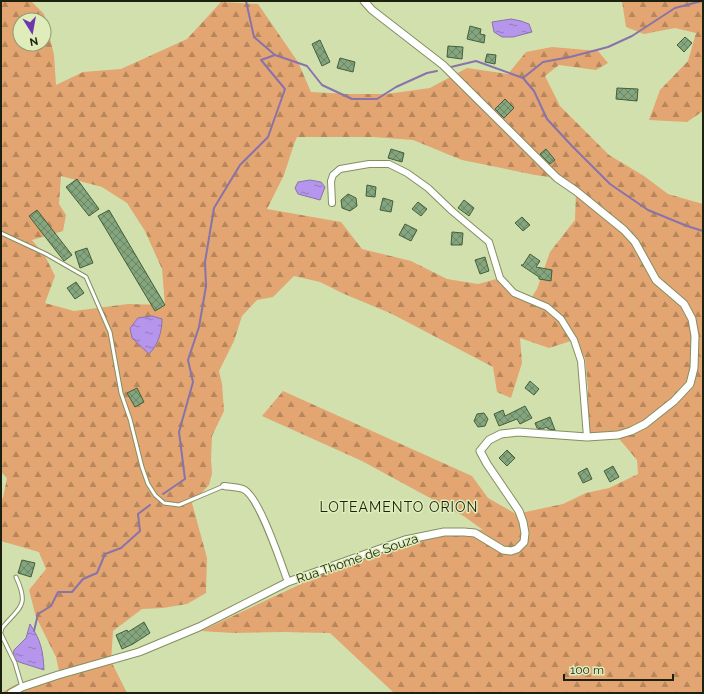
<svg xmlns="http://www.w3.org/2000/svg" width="704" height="694" viewBox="0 0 704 694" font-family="Raleway,sans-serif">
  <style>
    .forest { fill: url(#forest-firs); fill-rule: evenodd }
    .water { fill: url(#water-ripples); stroke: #8873aa }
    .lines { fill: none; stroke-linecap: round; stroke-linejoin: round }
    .stream { stroke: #8873aa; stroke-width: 2 }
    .building { fill: url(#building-cross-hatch); stroke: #42603c }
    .service-casing { stroke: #838f61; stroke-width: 5 }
    .minor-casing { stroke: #838f61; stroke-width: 8 }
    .tertiary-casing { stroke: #838f61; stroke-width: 9 }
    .service { stroke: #fff; stroke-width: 3 }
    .minor { stroke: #fff; stroke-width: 6 }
    .tertiary { stroke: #fff; stroke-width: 7 }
    .labels { text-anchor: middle; stroke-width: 3; stroke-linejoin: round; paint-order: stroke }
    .street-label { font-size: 13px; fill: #1c200e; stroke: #dfedbb }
    .neighbourhood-label { font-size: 14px; letter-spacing: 1px; fill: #1c200e; stroke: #dfedbb }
  </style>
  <defs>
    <pattern id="forest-firs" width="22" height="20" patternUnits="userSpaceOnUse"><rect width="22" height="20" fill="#e3a571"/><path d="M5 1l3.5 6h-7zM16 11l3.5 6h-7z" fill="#b7865b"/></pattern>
    <pattern id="water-ripples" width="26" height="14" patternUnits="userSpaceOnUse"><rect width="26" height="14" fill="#b696ed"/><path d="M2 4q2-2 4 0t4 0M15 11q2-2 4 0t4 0" fill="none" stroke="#937abe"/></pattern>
    <pattern id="building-cross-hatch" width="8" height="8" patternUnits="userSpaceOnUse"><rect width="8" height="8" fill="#84a57d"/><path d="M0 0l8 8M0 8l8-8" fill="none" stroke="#6b8665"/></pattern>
  </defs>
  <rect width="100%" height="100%" fill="#d2e0ae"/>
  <g class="forest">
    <path d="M1,1H31L44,14L54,55L56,85L83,72L121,69L187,39L221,2L258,4L298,62L311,92L347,94H387L430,88L467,68L508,74L526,52L552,47L598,51L608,63L596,70L559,65L545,76L560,106L609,155L644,176L668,194L703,204V693H394L330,633L283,632L233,633L201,631L403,536L454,528L483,530L465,517L362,461L262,416L283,391L472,476L488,498L516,514L563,504L586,493L609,488L638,474L637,460L615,434L588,433V388L585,358L574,340L549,348L520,338L522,363L511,398L497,392L493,367L392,314L342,293L320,282L294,276L273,297L257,300L242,316L234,341L219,371L222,384L224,411L212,436L211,459L212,473L209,485L192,503L207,558L206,593L187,604L163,608L142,609L113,631L111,661L127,693H1L15,685L59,671L56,657L36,617L29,590L46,569L39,552L1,541V499L3,498L7,478L1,472ZM20,20H44V44H20ZM297,137H373L413,140L462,160L535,175L557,178L576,191L575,220L550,252L537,289L530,300L514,293L500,278L478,284L447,279L411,261L362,249L341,222L267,209L284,175L294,144ZM61,176L102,187L127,203L145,231L162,269L165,305L128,304L74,311L45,303L55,276L45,256L32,240L63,231L66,215L59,204Z"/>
    <polygon points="622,1 703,1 703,111 687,122 649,120 660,90 688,61 696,33 675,28 644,34 626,27"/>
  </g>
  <g class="water">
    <polygon points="511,19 521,21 529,24 532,32 513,37 502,37 494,32 492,22"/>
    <polygon points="310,180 321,182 325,187 320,200 298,194 295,188 298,182"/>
    <path d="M152,316L162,319C162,332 158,345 149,354L132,338L130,328L138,318Z"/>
    <path d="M30,624C41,641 43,650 44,670L19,662L13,658L14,650L26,638Z"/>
  </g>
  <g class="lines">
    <g class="stream">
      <polyline points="246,1 254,37 275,55 307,66 322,85 352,99 377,99 396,87 427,73 437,71"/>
      <polyline points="451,67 476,61 523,78 534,91 547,119 572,146 610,184 648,210 687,226 703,231"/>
      <polyline points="523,78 543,62 570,57 608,47 632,36 675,8 702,1"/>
      <polyline points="163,494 185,479 179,432 193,382 188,360 199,327 206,286 205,262 214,208 240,165 268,137 285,89 261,60 275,55"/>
      <polyline points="34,631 38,614 51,606 58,592 72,592 83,579 97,573 105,554 121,548 140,531 138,514 150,505"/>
    </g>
  </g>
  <g class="building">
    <polygon points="470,26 481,29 480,34 485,35 484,43 467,39"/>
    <polygon points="685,37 692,43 684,52 677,45"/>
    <polygon points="320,40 330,62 322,66 312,44"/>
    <polygon points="448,46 463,47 462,59 447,57"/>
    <polygon points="487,54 496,55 495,64 485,62"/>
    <polygon points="340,58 355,62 353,72 337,68"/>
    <polygon points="617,88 638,89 637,101 616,99"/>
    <polygon points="505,99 514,108 504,118 495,109"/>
    <polygon points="391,149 404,153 402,162 388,158"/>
    <polygon points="546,149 555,160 550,164 540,154"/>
    <polygon points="77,179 99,209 89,216 66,187"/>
    <polygon points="367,185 376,187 375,197 366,196"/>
    <polygon points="348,194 356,198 357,206 350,211 342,208 341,200"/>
    <polygon points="383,198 393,201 391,212 380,210"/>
    <polygon points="464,200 474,208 469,216 458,208"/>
    <polygon points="418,202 427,209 421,216 412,209"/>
    <polygon points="37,210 72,255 64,261 29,216"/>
    <polygon points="109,210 165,305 155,311 98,216"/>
    <polygon points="522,217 530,225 523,231 515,223"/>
    <polygon points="405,224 417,230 411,241 399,235"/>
    <polygon points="452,232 463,233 462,245 451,245"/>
    <polygon points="87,248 93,263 80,268 75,252"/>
    <polygon points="530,254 540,261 536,267 552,270 551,281 539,279 539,277 521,265 523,265"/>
    <polygon points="485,257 489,271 480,274 475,260"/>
    <polygon points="76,282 84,293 75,299 67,288"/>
    <polygon points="530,381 539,389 534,395 525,388"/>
    <polygon points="137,388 144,402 135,407 127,393"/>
    <polygon points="525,406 532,418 520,424 517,419 499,426 494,414 503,410 505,416"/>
    <polygon points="484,413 488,419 485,426 478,427 474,421 477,414"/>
    <polygon points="550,417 555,430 548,429 547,427 542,429 537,428 535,423"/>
    <polygon points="507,450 515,458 507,466 499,458"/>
    <polygon points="613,466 619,477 610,482 604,471"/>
    <polygon points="587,468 592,479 583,483 578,473"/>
    <polygon points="22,560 35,563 31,577 18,573"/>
    <polygon points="144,622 150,633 133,644 122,649 116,635 127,630 128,632"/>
  </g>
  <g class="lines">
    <g class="service-casing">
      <g id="service">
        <polyline points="1,233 46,254 86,277 110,332 121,393 130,419 142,467 148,484 155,495 164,503 179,505 224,486"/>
        <path d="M1,632L2,628C19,607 30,607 16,577"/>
        <polyline points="1,634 15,663 22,687"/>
      </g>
    </g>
    <g class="minor-casing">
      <g id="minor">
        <polyline points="332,203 331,181 333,175 340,169 369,164 389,164 407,173 428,188 452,211 489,242 500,278 514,293 547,307 561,319 574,340 581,361 587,437"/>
        <path d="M224,486C230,487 237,487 243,489C259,495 281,564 288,582"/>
      </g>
    </g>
    <g class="tertiary-casing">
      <polyline id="tertiary" points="11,693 22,687 58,675 139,652 199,627 288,582 405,540 444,532 464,532 475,533 503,550 511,551 517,549 524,542 525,533 523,522 519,511 487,464 480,451 489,440 501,434 518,432 587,437 618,435 631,431 645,424 674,401 690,384 694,368 695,336 692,319 684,304 656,280 635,242 624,230 576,191 557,178 443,65 372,10 364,1"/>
    </g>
    <use href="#service" class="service"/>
    <use href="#minor" class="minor"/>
    <use href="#tertiary" class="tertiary"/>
  </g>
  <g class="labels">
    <g class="street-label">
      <text transform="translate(357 558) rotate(-19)" y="5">Rua Thomé de Souza</text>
    </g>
    <g class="neighbourhood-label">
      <text x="399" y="512">LOTEAMENTO ORION</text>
    </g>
  </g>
  <rect width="704" height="694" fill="none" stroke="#1c200e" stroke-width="4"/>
  <g transform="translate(32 32) rotate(169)"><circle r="19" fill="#dfedbb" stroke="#919b76"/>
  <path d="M0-3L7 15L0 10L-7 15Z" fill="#6d37ae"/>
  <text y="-6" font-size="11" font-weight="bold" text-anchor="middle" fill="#1c200e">N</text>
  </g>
  <path d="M564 674v6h109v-6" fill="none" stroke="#1c200e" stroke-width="2"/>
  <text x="570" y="674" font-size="12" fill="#1c200e" stroke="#dfedbb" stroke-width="3" paint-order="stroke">100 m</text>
</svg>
